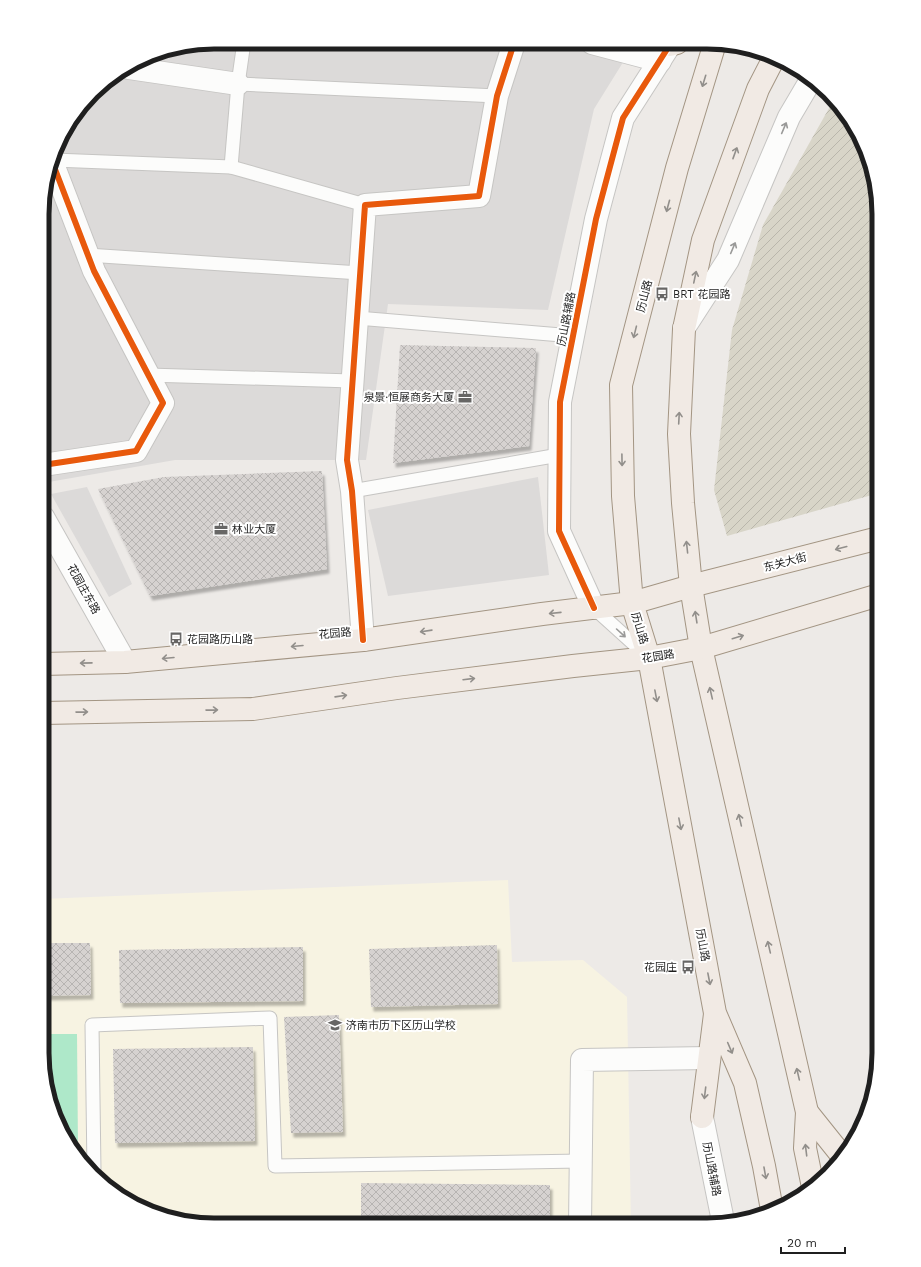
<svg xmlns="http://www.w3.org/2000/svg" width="921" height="1267" viewBox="0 0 921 1267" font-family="'Work Sans','Noto Sans SC',sans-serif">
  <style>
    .residential { fill: #dcdad9 }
    .education { fill: #f7f3e2 }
    .construction { fill: url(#construction-furrows) }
    .pitch { fill: #aee8c9 }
    .building { fill: url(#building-cross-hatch); filter: url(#shadow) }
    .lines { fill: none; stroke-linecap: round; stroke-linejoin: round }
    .service-casing { stroke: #c6c5c3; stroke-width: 15 }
    .minor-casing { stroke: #c6c5c3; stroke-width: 24 }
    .tertiary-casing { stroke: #c6c5c3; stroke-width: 24 }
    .primary-casing { stroke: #a39583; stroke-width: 24 }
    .service { stroke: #fcfcfb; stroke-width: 13 }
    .minor { stroke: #fcfcfb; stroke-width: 22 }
    .tertiary { stroke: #fcfcfb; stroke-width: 22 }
    .primary { stroke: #f1eae4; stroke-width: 22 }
    .cycleway-casing { stroke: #fff; stroke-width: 8 }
    .cycleway { stroke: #e8590c; stroke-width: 6 }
    .oneway { stroke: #928f8b }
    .oneway2 { stroke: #999998 }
    .labels { text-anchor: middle; stroke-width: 4; stroke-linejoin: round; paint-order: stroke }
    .poi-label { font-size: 11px; fill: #1f1f1f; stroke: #fff; text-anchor: start }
    .street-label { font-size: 11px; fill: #1f1f1f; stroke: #fff }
    .rim { fill: none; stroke: #1f1f1f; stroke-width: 5 }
  </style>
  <defs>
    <pattern id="construction-furrows" width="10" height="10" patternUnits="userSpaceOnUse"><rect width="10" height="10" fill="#d8d5c8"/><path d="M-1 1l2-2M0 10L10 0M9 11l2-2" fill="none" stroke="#b9b6ab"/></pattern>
    <pattern id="building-cross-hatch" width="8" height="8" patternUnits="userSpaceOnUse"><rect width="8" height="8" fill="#d6d2d0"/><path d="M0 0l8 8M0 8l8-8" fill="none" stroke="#b7b4b2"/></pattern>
    <filter id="shadow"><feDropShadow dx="2.5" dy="4.5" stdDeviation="1" flood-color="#0004"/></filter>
  </defs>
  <rect width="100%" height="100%" fill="#edeae7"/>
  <g class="residential">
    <polygon points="214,42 635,43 594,109 548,310 388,304 366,460 175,460 43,483 44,191 65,129 73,128 76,115 101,84 158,51"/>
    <polygon points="538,477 549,575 388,596 368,510"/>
    <polygon points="87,487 132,584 109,597 51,494"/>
  </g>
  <polygon class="education" points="508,880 512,962 583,960 627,997 631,1225 191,1224 148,1212 109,1190 60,1129 42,1054 42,899"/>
  <polygon class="construction" points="832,103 861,138 879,213 879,493 727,536 714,490 732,330 763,225"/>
  <polygon class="pitch" points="42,1034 77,1034 78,1151 60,1129 42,1054"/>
  <g class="building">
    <polygon points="400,345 536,348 529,446 393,463"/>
    <polygon points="322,471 327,569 150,596 98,489 164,477"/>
    <polygon points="42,943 90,943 91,995 42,996"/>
    <polygon points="497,945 498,1004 371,1007 369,949"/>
    <polygon points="303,947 303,1001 120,1003 119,950"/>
    <polygon points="339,1015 343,1132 291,1133 284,1017"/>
    <polygon points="253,1047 255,1141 115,1143 113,1049"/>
    <polygon points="361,1183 550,1185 550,1225 361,1224"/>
  </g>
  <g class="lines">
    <g class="service-casing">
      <g id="service">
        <polyline points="238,84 497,96"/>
        <polyline points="54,160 231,167 238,84 244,42"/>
        <polyline points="231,167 365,205"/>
        <polyline points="87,255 360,273"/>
        <polyline points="357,318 573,336"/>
        <polyline points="148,375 352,381"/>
        <polyline points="352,491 559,455"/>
        <polyline points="594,608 646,655"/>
        <polyline points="94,1171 92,1025 270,1018 275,1166 581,1161"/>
      </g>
    </g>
    <g class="minor-casing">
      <g id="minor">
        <polyline points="592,43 660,61"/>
        <polyline points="129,68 238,84"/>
        <polyline points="43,465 136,451 163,403 94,271 53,164"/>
        <polyline points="363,640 352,491 347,460 365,205 479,196 497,96 514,43"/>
        <polyline points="580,1225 582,1060 709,1058"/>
      </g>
    </g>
    <g class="tertiary-casing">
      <g id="tertiary">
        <polyline points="684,328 728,260 789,117 812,78"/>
        <polyline points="43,517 125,662"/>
        <polyline points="594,608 559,531 560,402 596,219 623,118 671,43"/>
        <polyline points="702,1117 723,1221"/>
      </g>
    </g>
    <g class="primary-casing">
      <g id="primary">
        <polyline points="715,43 677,168 621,385 623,496 632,603 649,658 715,1013 745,1083 764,1166 772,1210"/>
        <polyline points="670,45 677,43"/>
        <polyline points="775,56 758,89 703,240 684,329 679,434 683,503 691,586 701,648 807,1112 805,1148 813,1187"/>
        <polyline points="43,664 125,662 363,640 542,614 632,603 691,586 879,538"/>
        <polyline points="43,713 253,709 397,688 573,666 649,658 701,648 879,595"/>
        <polyline points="807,1112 843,1157"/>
        <polyline points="702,1117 715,1014"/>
      </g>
    </g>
    <use href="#service" class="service"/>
    <use href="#minor" class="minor"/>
    <use href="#tertiary" class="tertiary"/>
    <use href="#primary" class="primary"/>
    <g class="cycleway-casing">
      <g id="cycleway">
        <polyline points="43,465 136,451 163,403 94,271 53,164"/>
        <polyline points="594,608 559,531 560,402 596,219 623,118 671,43"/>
        <polyline points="363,640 352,491 347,460 365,205 479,196 497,96 514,43"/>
      </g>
    </g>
    <use href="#cycleway" class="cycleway"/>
  </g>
  <defs><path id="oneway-shaft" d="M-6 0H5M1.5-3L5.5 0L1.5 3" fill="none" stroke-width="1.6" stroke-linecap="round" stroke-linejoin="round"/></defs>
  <g class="oneway">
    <use href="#oneway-shaft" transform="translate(704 81) rotate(107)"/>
    <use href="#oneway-shaft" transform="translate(735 153) rotate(-70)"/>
    <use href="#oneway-shaft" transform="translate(668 206) rotate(105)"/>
    <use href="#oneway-shaft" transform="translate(695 277) rotate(-78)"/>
    <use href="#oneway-shaft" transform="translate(635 332) rotate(104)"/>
    <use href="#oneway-shaft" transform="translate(679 418) rotate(-87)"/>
    <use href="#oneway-shaft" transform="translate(622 460) rotate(89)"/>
    <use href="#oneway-shaft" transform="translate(687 547) rotate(-96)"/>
    <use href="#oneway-shaft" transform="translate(841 548) rotate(165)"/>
    <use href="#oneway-shaft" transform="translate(555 613) rotate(174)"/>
    <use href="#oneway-shaft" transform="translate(696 617) rotate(-99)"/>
    <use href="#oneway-shaft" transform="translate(426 631) rotate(172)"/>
    <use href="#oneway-shaft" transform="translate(738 637) rotate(-17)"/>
    <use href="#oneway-shaft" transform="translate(297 646) rotate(175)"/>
    <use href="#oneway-shaft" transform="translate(168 658) rotate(175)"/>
    <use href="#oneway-shaft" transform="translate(86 663) rotate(179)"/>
    <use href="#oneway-shaft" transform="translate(469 679) rotate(-7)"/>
    <use href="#oneway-shaft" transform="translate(711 693) rotate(-103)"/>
    <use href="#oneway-shaft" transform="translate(341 696) rotate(-8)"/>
    <use href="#oneway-shaft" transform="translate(656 696) rotate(79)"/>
    <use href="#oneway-shaft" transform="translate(212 710) rotate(-1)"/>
    <use href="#oneway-shaft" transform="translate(82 712) rotate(-1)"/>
    <use href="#oneway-shaft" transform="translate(740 820) rotate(-103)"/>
    <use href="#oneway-shaft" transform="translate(680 824) rotate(79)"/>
    <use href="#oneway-shaft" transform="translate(769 947) rotate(-103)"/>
    <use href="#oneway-shaft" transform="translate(709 979) rotate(79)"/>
    <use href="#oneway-shaft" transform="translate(730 1048) rotate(67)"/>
    <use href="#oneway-shaft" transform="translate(798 1074) rotate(-103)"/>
    <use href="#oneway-shaft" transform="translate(705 1093) rotate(97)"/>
    <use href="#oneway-shaft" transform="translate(806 1150) rotate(-97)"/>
    <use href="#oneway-shaft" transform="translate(765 1173) rotate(80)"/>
  </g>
  <g class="oneway2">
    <use href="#oneway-shaft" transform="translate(784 128) rotate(-67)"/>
    <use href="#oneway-shaft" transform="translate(733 248) rotate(-67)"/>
    <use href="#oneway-shaft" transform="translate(621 633) rotate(42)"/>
  </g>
  <defs>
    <g id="bus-bare" transform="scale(1.08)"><path d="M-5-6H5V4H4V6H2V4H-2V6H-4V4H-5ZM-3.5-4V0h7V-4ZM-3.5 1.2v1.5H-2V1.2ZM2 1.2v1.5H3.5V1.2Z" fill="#676665" stroke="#fff" stroke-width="2.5" paint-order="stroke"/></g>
    <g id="office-bare" transform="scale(1.08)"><path d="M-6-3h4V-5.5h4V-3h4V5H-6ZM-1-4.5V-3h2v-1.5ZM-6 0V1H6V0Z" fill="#676665" stroke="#fff" stroke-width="2.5" paint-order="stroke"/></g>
    <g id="school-bare" transform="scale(1.08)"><path d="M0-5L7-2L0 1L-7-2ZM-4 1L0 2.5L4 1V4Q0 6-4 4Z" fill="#676665" stroke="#fff" stroke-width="2.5" paint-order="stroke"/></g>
  </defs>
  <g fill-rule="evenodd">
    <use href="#bus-bare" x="662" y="294"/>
    <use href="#office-bare" x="465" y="397"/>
    <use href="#office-bare" x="221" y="529"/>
    <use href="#bus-bare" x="176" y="639"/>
    <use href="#bus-bare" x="688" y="967"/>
    <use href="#school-bare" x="335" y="1025"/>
  </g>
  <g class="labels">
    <g class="poi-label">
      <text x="673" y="298">BRT 花园路</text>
      <text x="454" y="401" text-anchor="end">泉景·恒展商务大厦</text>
      <text x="232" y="533">林业大厦</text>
      <text x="187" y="643">花园路历山路</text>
      <text x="677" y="971" text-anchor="end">花园庄</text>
      <text x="346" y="1029">济南市历下区历山学校</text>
    </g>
    <g class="street-label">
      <text transform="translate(644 296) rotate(-76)" y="4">历山路</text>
      <text transform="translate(566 319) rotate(-79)" y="4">历山路辅路</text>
      <text transform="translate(785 562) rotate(-15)" y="4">东关大街</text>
      <text transform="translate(84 589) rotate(61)" y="4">花园庄东路</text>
      <text transform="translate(640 628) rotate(73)" y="4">历山路</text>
      <text transform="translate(335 633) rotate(-5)" y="4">花园路</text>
      <text transform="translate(658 656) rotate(-9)" y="4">花园路</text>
      <text transform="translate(703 945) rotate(79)" y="4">历山路</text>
      <text transform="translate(712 1169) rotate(79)" y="4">历山路辅路</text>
    </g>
  </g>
  <path d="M0 0H921V1267H0ZM214 49H707A165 165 0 0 1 872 214V1053A165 165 0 0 1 707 1218H214A165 165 0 0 1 49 1053V214A165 165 0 0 1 214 49Z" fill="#fff" fill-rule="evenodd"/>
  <path class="rim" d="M214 49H707A165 165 0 0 1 872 214V1053A165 165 0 0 1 707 1218H214A165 165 0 0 1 49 1053V214A165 165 0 0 1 214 49Z"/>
  <path d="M781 1247v6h64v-6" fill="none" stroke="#1f1f1f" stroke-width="2"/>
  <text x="787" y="1247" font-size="12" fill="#1f1f1f" stroke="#ffffff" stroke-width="3" paint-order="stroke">20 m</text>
</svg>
